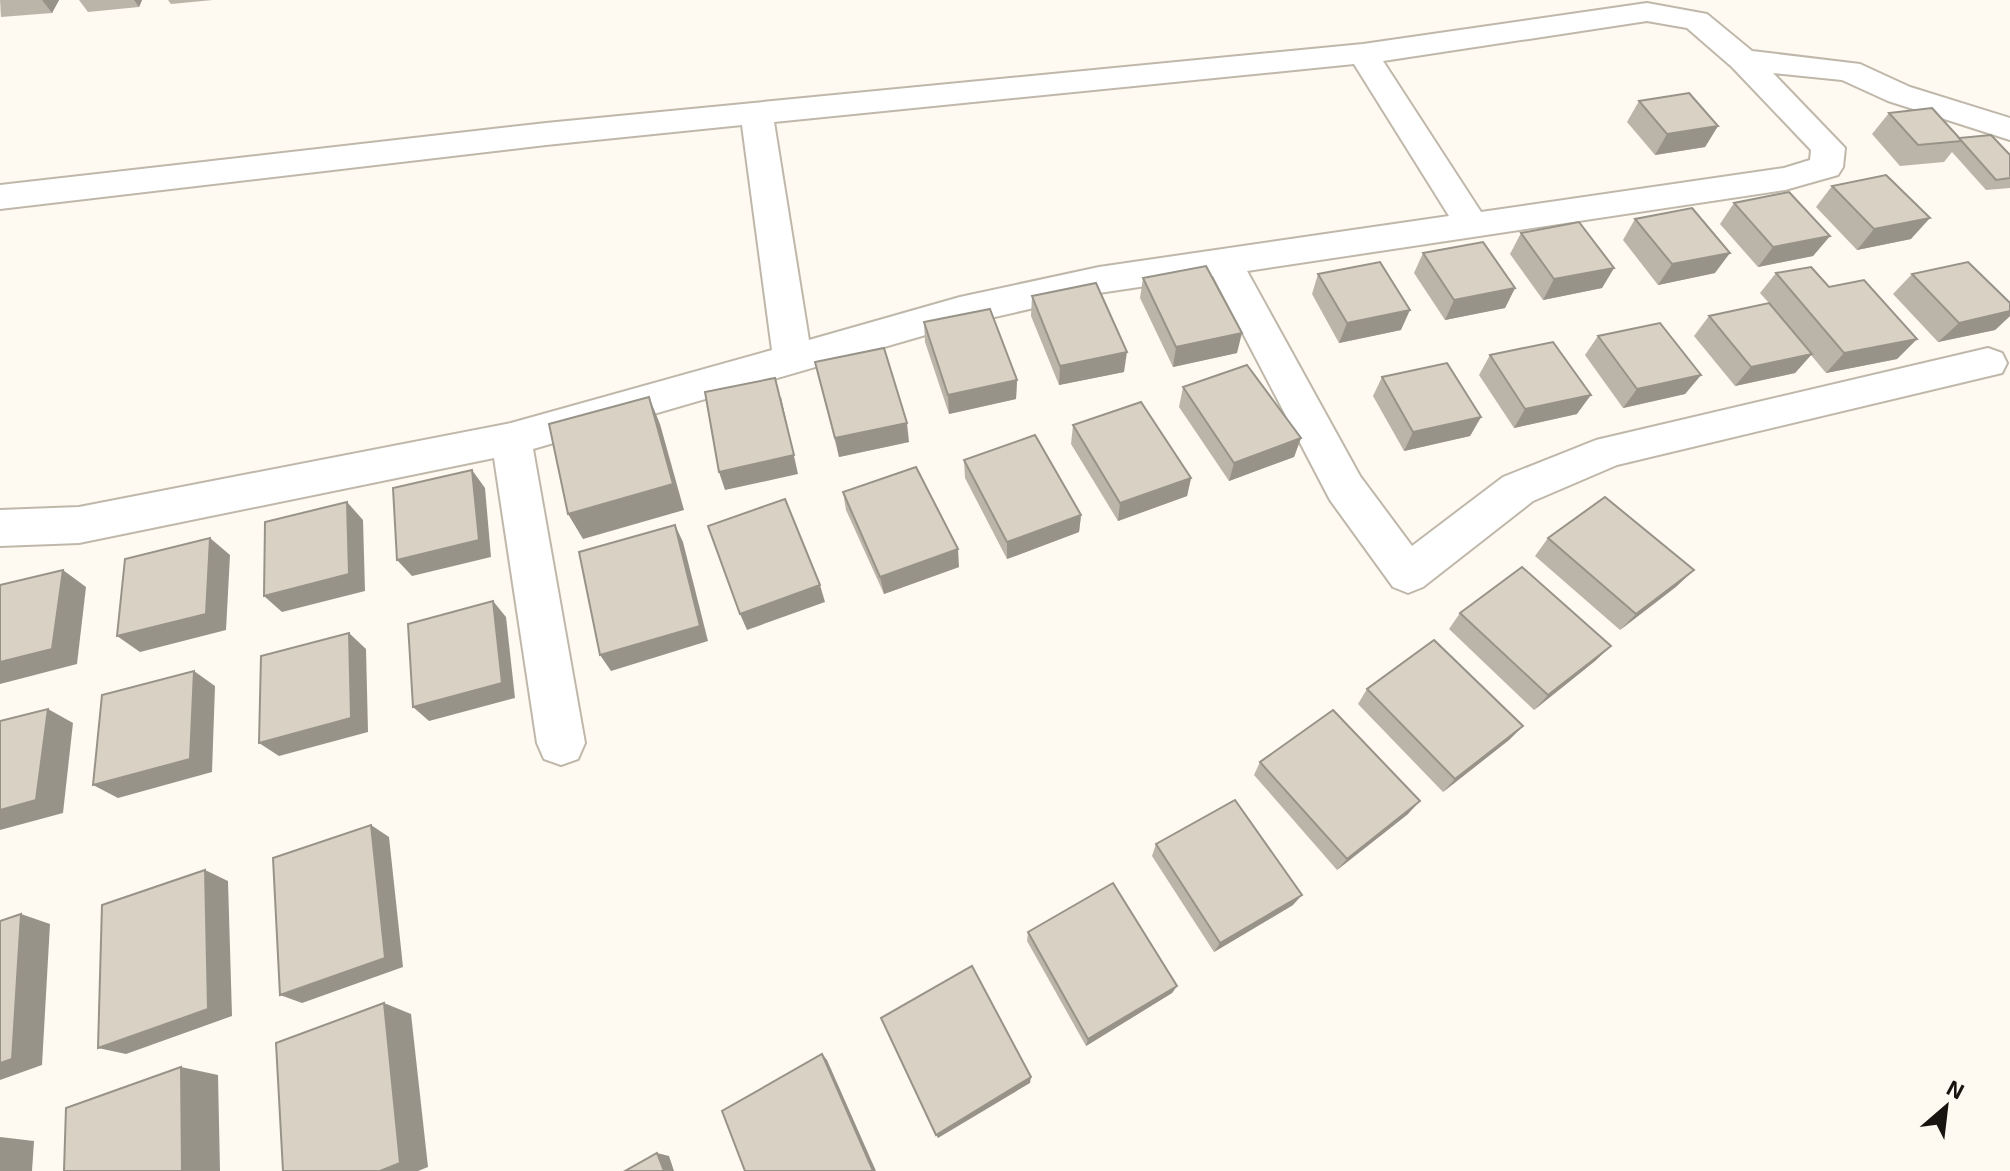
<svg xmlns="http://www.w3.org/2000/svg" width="2010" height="1171" viewBox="0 0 2010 1171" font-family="'Exo 2',sans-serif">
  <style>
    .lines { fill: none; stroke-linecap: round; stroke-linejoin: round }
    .minor-casing { stroke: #bfb8aa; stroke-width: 4 }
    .minor { fill: #fff; fill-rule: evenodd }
    .wall { fill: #bbb5a9 }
    .shaded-wall { fill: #989389 }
    .building { fill: #d9d2c4; stroke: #989389; stroke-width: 2 }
  </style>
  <rect width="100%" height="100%" fill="#fef9f1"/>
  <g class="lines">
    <g class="minor-casing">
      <path id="minor" d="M1647,3L1707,14L1752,51L1860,64L1910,87L2010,118V140L1888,101L1842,80L1773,73L1845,148L1843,167L1838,175L1785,190L1247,271L1360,476L1412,546L1503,477L1596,440L1988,348L2002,353L2007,363L2002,373L1617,465L1533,501L1423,587L1408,593L1393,587L1330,500L1213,276L1099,293L960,325L533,449L585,743L578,759L561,765L544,759L537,743L494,458L79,543L0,546V510L79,507L511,423L772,350L742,125L546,145L0,209V185L546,123L1363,44ZM1647,21L1687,28L1732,67L1811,150L1810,160L1784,168L1481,212L1383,61ZM1354,64L1449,216L1099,267L960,297L809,340L774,122Z"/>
    </g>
    <use href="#minor" class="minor"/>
  </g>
  <g class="wall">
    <polygon points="0,0 59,0 52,13 1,17"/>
    <polygon points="79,0 142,0 139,7 88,12"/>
    <polygon points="168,0 213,0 171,4"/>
    <polygon points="1639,101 1718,126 1705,147 1655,155 1627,122"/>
    <polygon points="1889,113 2010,155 2010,188 1986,190 1952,152 1944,162 1900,166 1872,134"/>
    <polygon points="1832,186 1911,239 1857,250 1816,207"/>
    <polygon points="1734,203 1830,236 1813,256 1758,267 1720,224"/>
    <polygon points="1635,219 1715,273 1658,285 1623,240"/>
    <polygon points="1521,233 1614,268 1602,288 1543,300 1510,254"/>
    <polygon points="1423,253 1515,288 1505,308 1445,320 1414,273"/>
    <polygon points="1776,273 1829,287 1917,339 1897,359 1826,373 1811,355 1795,373 1735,386 1694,336 1709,316 1769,303 1760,293"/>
    <polygon points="1318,274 1401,330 1339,343 1312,294"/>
    <polygon points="1912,274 2010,303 2010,316 1995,330 1938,342 1893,294"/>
    <polygon points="1143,278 1237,353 1173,367 1140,298"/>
    <polygon points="1032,296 1124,372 1059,385 1031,316"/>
    <polygon points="924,322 1017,380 1016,399 949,414 925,342"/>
    <polygon points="1598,336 1701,375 1685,394 1623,408 1585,355"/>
    <polygon points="1490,355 1577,414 1514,428 1479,375"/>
    <polygon points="815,362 909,442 839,457"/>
    <polygon points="1382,377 1481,417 1470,436 1404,451 1373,396"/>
    <polygon points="1183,387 1301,438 1294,457 1229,481 1179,407"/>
    <polygon points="1073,425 1191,478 1187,496 1118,521 1071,444"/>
    <polygon points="964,460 1081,515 1079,532 1007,559 965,478"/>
    <polygon points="843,492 959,567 884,594 846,510"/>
    <polygon points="1548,538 1677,586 1620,630 1535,556"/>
    <polygon points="1460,613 1611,646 1595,661 1534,710 1449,629"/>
    <polygon points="1367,689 1523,726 1509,740 1443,792 1358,704"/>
    <polygon points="1260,762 1408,814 1337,870 1254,775"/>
    <polygon points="1156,844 1293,905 1214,952 1152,856"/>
    <polygon points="1028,932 1177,986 1172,993 1086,1046 1027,941"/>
  </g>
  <g class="shaded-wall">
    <polygon points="42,0 59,0 52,13"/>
    <polygon points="134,0 142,0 139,7"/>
    <polygon points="1718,126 1705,147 1655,155 1667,134"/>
    <polygon points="1930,218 1911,239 1857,250 1874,229"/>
    <polygon points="1830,236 1813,256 1758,267 1773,247"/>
    <polygon points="1730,253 1715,273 1658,285 1672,264"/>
    <polygon points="1614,268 1602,288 1543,300 1554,279"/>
    <polygon points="1515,288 1505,308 1445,320 1454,300"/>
    <polygon points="1410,310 1401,330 1339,343 1347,323"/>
    <polygon points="2010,311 2010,316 1995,330 1938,342 1959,323"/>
    <polygon points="1242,333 1237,353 1173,367 1176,347"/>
    <polygon points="1917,339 1897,359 1826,373 1844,353"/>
    <polygon points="1127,352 1124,372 1059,385 1060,366"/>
    <polygon points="1812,354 1795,373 1735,386 1751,367"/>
    <polygon points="1701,375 1685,394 1623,408 1637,389"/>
    <polygon points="1017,380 1016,399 949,414 948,395"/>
    <polygon points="1591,395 1577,414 1514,428 1525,409"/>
    <polygon points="649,397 660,424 684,510 583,539 568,514"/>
    <polygon points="781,397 798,474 725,490 719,472"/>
    <polygon points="1481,417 1470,436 1404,451 1413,432"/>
    <polygon points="907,423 909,442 839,457 835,438"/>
    <polygon points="1301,438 1294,457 1229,481 1234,463"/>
    <polygon points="472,470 485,488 491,557 412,576 397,560"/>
    <polygon points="1191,478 1187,496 1118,521 1120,503"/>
    <polygon points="347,502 363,520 365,591 282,612 264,596"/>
    <polygon points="1081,515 1079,532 1007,559 1007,542"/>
    <polygon points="675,525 683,542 708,641 611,671 600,655"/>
    <polygon points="210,538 230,555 226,630 140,652 117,636"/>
    <polygon points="958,549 959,567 884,594 880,577"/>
    <polygon points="63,570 86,587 77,664 0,684 0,662"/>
    <polygon points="1694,570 1677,586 1620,630 1636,614"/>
    <polygon points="820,585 825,602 747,630 740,614"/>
    <polygon points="493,601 506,617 515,698 429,721 413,707"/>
    <polygon points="349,633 366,649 368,732 279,756 259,743"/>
    <polygon points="1611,646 1595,661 1534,710 1548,695"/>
    <polygon points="194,671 215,686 212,772 118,798 93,785"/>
    <polygon points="48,709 73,723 63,813 0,830 0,810"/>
    <polygon points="1523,726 1509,740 1443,792 1455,779"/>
    <polygon points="1420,801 1408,814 1337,870 1347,859"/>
    <polygon points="371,825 389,837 403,967 302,1003 280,995"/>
    <polygon points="205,870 228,881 232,1016 126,1054 98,1048"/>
    <polygon points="1302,895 1293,905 1214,952 1220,943"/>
    <polygon points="21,914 50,924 42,1065 0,1080 0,1063"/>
    <polygon points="1177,986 1172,993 1086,1046 1088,1039"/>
    <polygon points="384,1003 411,1014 428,1167 418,1171 380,1171"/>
    <polygon points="822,1054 827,1060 876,1171 873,1171"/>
    <polygon points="181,1067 218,1075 220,1171 182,1171"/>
    <polygon points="1031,1077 1030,1083 938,1138 936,1135"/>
    <polygon points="0,1137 34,1141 32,1171 0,1171"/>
    <polygon points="657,1153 669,1156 674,1171 664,1171"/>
  </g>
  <g class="building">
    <polygon points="1689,93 1718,126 1667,134 1639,101"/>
    <polygon points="1932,108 1962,141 1918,145 1889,113"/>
    <polygon points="1991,135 2010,155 2010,178 1996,180 1959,138"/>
    <polygon points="1886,175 1930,218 1874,229 1832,186"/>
    <polygon points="1789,192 1830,236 1773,247 1734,203"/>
    <polygon points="1692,208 1730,253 1672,264 1635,219"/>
    <polygon points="1579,222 1614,268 1554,279 1521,233"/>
    <polygon points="1483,242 1515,288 1454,300 1423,253"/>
    <polygon points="1380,262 1410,310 1347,323 1318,274"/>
    <polygon points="1968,262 2010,303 2010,311 1959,323 1912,274"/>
    <polygon points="1206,266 1242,333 1176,347 1143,278"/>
    <polygon points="1811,267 1829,287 1864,280 1917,339 1844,353 1776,273"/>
    <polygon points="1096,283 1127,352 1060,366 1032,296"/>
    <polygon points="1769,303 1812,354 1751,367 1709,316"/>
    <polygon points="990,309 1017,380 948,395 924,322"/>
    <polygon points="1660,323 1701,375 1637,389 1598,336"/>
    <polygon points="1553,342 1591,395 1525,409 1490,355"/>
    <polygon points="884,348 907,423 835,438 815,362"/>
    <polygon points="1447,363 1481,417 1413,432 1382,377"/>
    <polygon points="1247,365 1301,438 1234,463 1183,387"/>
    <polygon points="775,378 794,455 719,472 705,392"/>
    <polygon points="649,397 673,484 568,514 549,424"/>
    <polygon points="1141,402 1191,478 1120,503 1073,425"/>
    <polygon points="1035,435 1081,515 1007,542 964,460"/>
    <polygon points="916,467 958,549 880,577 843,492"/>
    <polygon points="472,470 479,540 397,560 393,488"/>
    <polygon points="1605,497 1694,570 1636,614 1548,538"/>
    <polygon points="785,499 820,585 740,614 708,526"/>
    <polygon points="347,502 349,574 264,596 265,522"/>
    <polygon points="675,525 700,626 600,655 579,552"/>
    <polygon points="210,538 206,614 117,636 125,559"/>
    <polygon points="1522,567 1611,646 1548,695 1460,613"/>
    <polygon points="63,570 52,649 0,662 0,585"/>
    <polygon points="493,601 502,683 413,707 408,624"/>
    <polygon points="349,633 351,718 259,743 261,656"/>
    <polygon points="1434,640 1523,726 1455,779 1367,689"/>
    <polygon points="194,671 190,759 93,785 102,695"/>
    <polygon points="48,709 36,800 0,810 0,721"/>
    <polygon points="1333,710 1420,801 1347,859 1260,762"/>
    <polygon points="1235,800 1302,895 1220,943 1156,844"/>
    <polygon points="371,825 385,958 280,995 273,858"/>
    <polygon points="205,870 208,1009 98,1048 102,905"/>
    <polygon points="1113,883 1177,986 1088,1039 1028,932"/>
    <polygon points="21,914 12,1059 0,1063 0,921"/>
    <polygon points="972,966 1031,1077 936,1135 881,1018"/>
    <polygon points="384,1003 400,1163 380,1171 283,1171 276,1043"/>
    <polygon points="822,1054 873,1171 745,1171 722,1111"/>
    <polygon points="181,1067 182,1171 64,1171 66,1108"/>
    <polygon points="657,1153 664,1171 625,1171"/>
  </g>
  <g transform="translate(1946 1107) rotate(28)" stroke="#fef9f1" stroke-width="6" paint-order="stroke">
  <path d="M0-6L14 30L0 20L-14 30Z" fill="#181511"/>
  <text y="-12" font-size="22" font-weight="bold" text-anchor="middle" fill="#181511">N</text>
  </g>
</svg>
